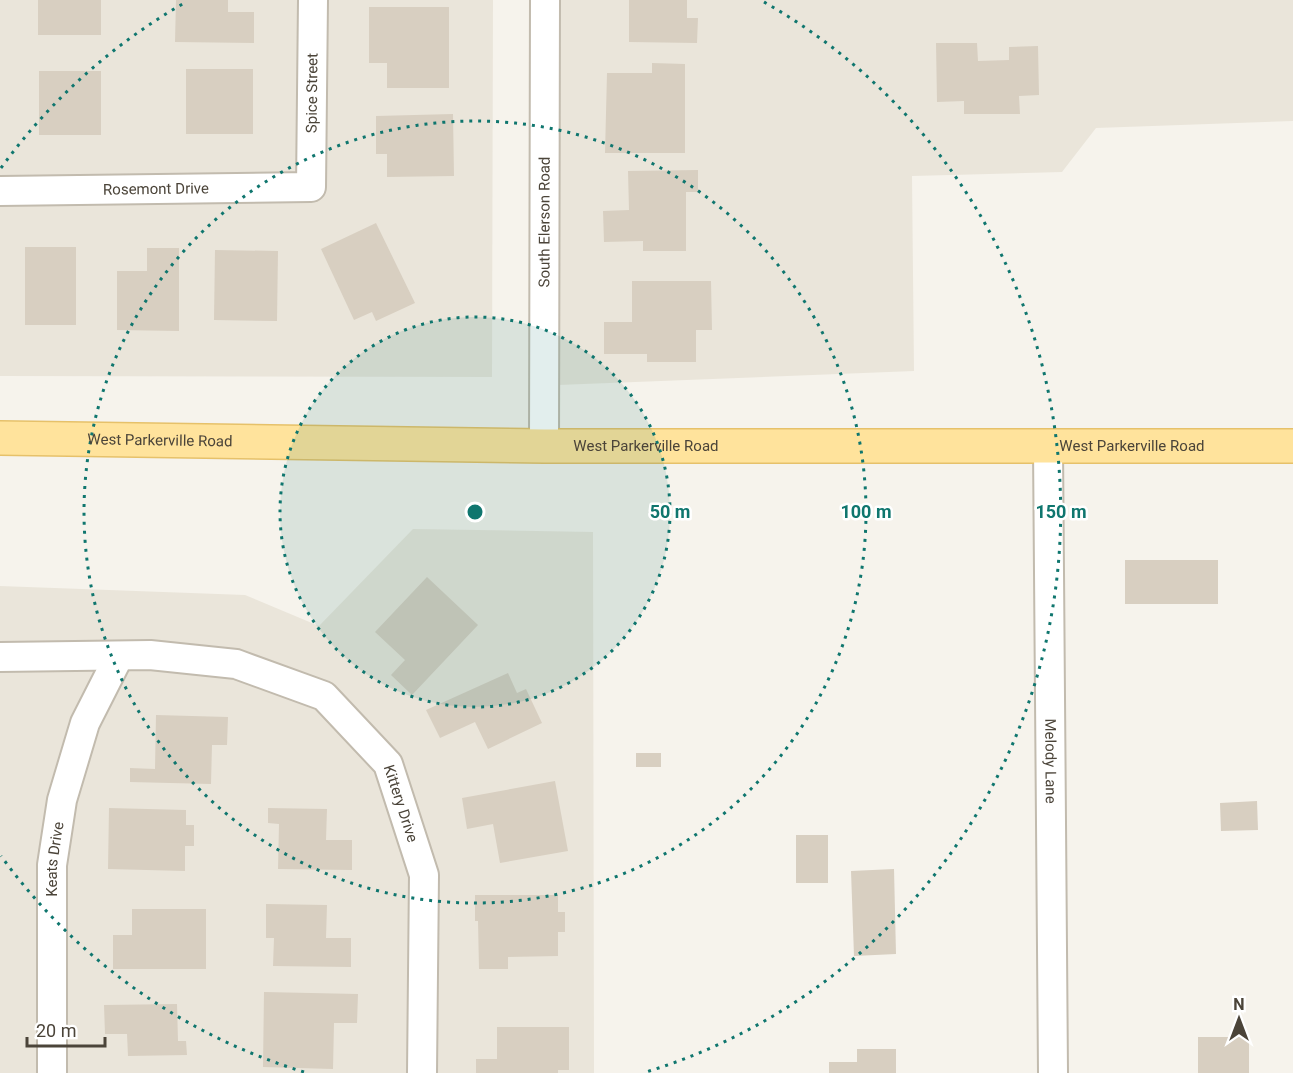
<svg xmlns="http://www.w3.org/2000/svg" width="1293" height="1073" viewBox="0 0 1293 1073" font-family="Roboto,sans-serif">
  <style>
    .residential { fill: #eae5da }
    .building { fill: #d8cfc1 }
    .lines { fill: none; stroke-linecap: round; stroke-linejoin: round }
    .minor-casing { stroke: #c2bbae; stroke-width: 32 }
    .major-casing { stroke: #e6c16a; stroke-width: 36 }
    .minor { stroke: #fff; stroke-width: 28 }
    .major { stroke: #ffe39c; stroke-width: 33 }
    .ring { fill: none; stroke: #0f766e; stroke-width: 3; stroke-dasharray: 3 6 }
    .labels { text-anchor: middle; stroke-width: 5; stroke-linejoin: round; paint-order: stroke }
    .street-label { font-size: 15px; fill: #4b4439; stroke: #fff }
    .centre { fill: #0f766e; stroke: #fff; stroke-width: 3 }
    .ring-label { font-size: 18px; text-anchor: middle; font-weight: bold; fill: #0f766e; stroke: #fff; stroke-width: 5; stroke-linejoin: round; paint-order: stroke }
  </style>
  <rect width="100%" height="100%" fill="#f6f3ec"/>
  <g class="residential">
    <polygon points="0,0 493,0 492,377 0,376"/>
    <polygon points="561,0 1293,0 1293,121 1096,128 1062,172 912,176 914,371 558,385"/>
    <polygon points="413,529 593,532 594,1073 0,1073 0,586 245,595 319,626"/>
  </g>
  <g class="building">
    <rect x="38" y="0" width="63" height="35"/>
    <polygon points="176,0 228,0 228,12 254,12 254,43 175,42"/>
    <polygon points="629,0 687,0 687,18 698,18 697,43 629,42"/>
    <polygon points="369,7 449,7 449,88 387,88 387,63 369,63"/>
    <polygon points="936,43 977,43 978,61 1009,60 1009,47 1038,46 1039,95 1019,96 1020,114 964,114 964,101 937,102"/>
    <polygon points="652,63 685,64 685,153 605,153 607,73 652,73"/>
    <rect x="186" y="69" width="67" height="65"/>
    <rect x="39" y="71" width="62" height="64"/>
    <polygon points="453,114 454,176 387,177 387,154 376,154 376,116"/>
    <polygon points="698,170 698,192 686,192 686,251 643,251 643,241 604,242 603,211 629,210 628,171"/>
    <polygon points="376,223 415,303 376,321 372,312 354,320 321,249"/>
    <rect x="25" y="247" width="51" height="78"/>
    <polygon points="147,248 179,248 179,331 117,330 117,271 147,271"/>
    <polygon points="215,250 278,251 277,321 214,320"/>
    <polygon points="632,281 711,281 712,330 696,330 696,362 647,362 647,354 604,354 604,322 632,322"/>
    <rect x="1125" y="560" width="93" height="44"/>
    <polygon points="427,577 478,625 412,695 391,675 405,660 375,632"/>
    <polygon points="508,673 517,693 526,689 542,723 488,749 475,722 440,738 426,710"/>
    <polygon points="156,715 228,717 227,745 212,745 211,784 130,782 130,768 155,769"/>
    <rect x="636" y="753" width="25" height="14"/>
    <polygon points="555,781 568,851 500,863 493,824 467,829 462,798"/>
    <polygon points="1257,801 1258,830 1221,831 1220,803"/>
    <polygon points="109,808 186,810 186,825 194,825 194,846 185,846 185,871 108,869"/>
    <polygon points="268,808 327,809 326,840 352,840 352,870 278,869 279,824 268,823"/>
    <rect x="796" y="835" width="32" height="48"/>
    <polygon points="894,869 896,954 854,956 851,871"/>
    <polygon points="475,895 558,895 558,912 565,912 565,932 558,932 558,956 508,957 508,969 479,969 478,921 475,921"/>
    <polygon points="266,904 327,905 326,938 351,938 351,967 273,966 274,938 266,938"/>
    <polygon points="132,909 206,909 206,969 113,969 113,935 132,935"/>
    <polygon points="264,992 358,994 357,1023 334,1023 333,1069 263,1067"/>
    <polygon points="177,1004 178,1041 186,1041 187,1055 128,1056 127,1034 105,1034 104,1005"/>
    <polygon points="497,1027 569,1027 569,1070 558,1070 558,1073 476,1073 476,1059 497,1059"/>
    <rect x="1198" y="1037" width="51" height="36"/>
    <polygon points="857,1049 896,1049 896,1073 829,1073 829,1062 857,1062"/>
  </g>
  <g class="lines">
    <g class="minor-casing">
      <g id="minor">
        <path id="s1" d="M0,191L311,187L313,0"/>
        <path id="s2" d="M544,446L545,0"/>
        <path id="s3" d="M1048,447L1053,1073"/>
        <path id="s4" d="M0,657L150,655L236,664L324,696L388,764L424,875L422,1073"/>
        <path id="s5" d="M52,1073V865L62,800L85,723L119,656"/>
      </g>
    </g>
    <g class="major-casing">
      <g id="major">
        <path id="s6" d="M0,438L544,446H1293"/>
      </g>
    </g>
    <use href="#minor" class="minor"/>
    <use href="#major" class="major"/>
  </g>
  <circle cx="475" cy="512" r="195" fill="#0f766e" fill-opacity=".12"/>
  <g class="ring">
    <circle cx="475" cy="512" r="195"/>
    <circle cx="475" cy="512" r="391"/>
    <path d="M304 1072A586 586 0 0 1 1 856M1 168A586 586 0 0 1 186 2M764 2A586 586 0 0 1 646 1072"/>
  </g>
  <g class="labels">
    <g class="street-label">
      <text dy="5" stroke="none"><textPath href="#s1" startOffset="405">Spice Street</textPath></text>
      <text dy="5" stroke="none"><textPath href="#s1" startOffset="156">Rosemont Drive</textPath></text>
      <text dy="5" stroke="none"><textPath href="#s2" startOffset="224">South Elerson Road</textPath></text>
      <text dy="5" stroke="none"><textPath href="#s6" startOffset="160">West Parkerville Road</textPath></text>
      <text dy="5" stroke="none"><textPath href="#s6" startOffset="646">West Parkerville Road</textPath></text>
      <text dy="5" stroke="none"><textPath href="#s6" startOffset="1132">West Parkerville Road</textPath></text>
      <text dy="5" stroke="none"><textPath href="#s3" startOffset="314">Melody Lane</textPath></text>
      <text dy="5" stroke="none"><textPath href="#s4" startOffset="465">Kittery Drive</textPath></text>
      <text dy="5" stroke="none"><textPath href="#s5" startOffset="214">Keats Drive</textPath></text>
    </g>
  </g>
  <circle cx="475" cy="512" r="9" class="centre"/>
  <g class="ring-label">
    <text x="670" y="518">50 m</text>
    <text x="866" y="518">100 m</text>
    <text x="1061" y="518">150 m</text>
  </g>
  <g transform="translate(1239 1019)" stroke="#ffffff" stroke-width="4.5" paint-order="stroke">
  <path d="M0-4.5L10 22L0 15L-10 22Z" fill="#4b4439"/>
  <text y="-9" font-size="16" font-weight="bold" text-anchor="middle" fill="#4b4439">N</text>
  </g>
  <path d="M27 1037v9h78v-9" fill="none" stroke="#4b4439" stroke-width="3"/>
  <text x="36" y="1037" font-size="18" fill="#4b4439" stroke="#ffffff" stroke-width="4.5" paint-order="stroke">20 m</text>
</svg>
